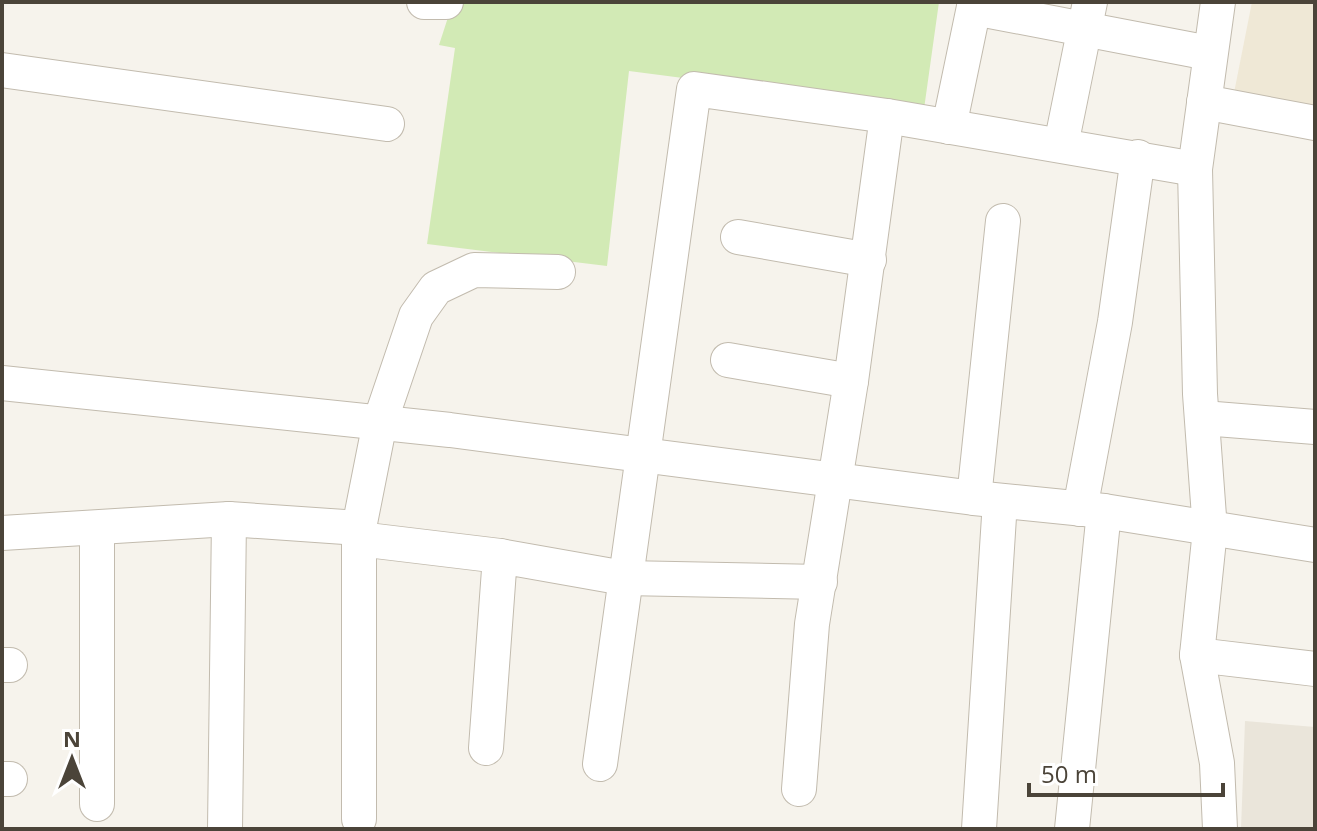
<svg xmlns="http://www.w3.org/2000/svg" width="1317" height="831" viewBox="0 0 1317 831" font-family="'Open Sans',sans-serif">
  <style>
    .residential { fill: #eae5da }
    .education { fill: #efe8d6 }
    .green { fill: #d2eab5 }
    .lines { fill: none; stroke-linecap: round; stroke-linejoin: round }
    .minor-casing { stroke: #c2bbae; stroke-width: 36 }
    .minor { stroke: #fff; stroke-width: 34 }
  </style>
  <rect width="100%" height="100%" fill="#f6f3ec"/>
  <polygon class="residential" points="1245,721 1315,727 1315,829 1241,829"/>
  <polygon class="education" points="1252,2 1315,2 1315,134 1229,118"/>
  <polygon class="green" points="453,2 939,2 924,109 629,71 607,266 427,244 455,48 439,45"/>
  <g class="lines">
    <g class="minor-casing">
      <g id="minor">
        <polyline points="424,2 446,2"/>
        <polyline points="1218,2 1195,169 1200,394 1210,530 1197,655 1217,763 1220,829"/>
        <polyline points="974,8 1209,53"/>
        <polyline points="2,70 387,124"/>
        <polyline points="1204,102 1315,123"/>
        <polyline points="949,127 975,2"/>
        <polyline points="1061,145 1090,2"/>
        <polyline points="738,237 869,260"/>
        <polyline points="728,360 851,381"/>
        <polyline points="2,383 450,430 974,498 1104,511 1315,545"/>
        <polyline points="1203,418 1315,427"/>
        <polyline points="974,498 1003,221"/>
        <polyline points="1080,509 1115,322 1138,157"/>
        <polyline points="359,528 359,819"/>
        <polyline points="2,533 229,519 359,528 380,422 416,316 436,288 474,270 558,272"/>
        <polyline points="359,539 500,556"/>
        <polyline points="1197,655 1315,669"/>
        <polyline points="2,665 10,665"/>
        <polyline points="486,748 500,556 624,578 820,582"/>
        <polyline points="600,764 694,89 887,116 1195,169"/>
        <polyline points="2,779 10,779"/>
        <polyline points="799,789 812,624 851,381 887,116"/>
        <polyline points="97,804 97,528"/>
        <polyline points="225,829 229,519"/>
        <polyline points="979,829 1000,501"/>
        <polyline points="1072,829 1104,511"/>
      </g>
    </g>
    <use href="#minor" class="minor"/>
  </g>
  <rect width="1317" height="831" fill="none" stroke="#4b4439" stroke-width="8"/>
  <g transform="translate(72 759)" stroke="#ffffff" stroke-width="6" paint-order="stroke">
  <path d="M0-6L14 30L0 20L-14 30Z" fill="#4b4439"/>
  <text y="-12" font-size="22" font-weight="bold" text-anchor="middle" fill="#4b4439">N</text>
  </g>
  <path d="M1029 783v12h194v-12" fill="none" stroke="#4b4439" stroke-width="4"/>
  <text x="1041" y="783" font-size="24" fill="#4b4439" stroke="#ffffff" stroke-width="6" paint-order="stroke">50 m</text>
</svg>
